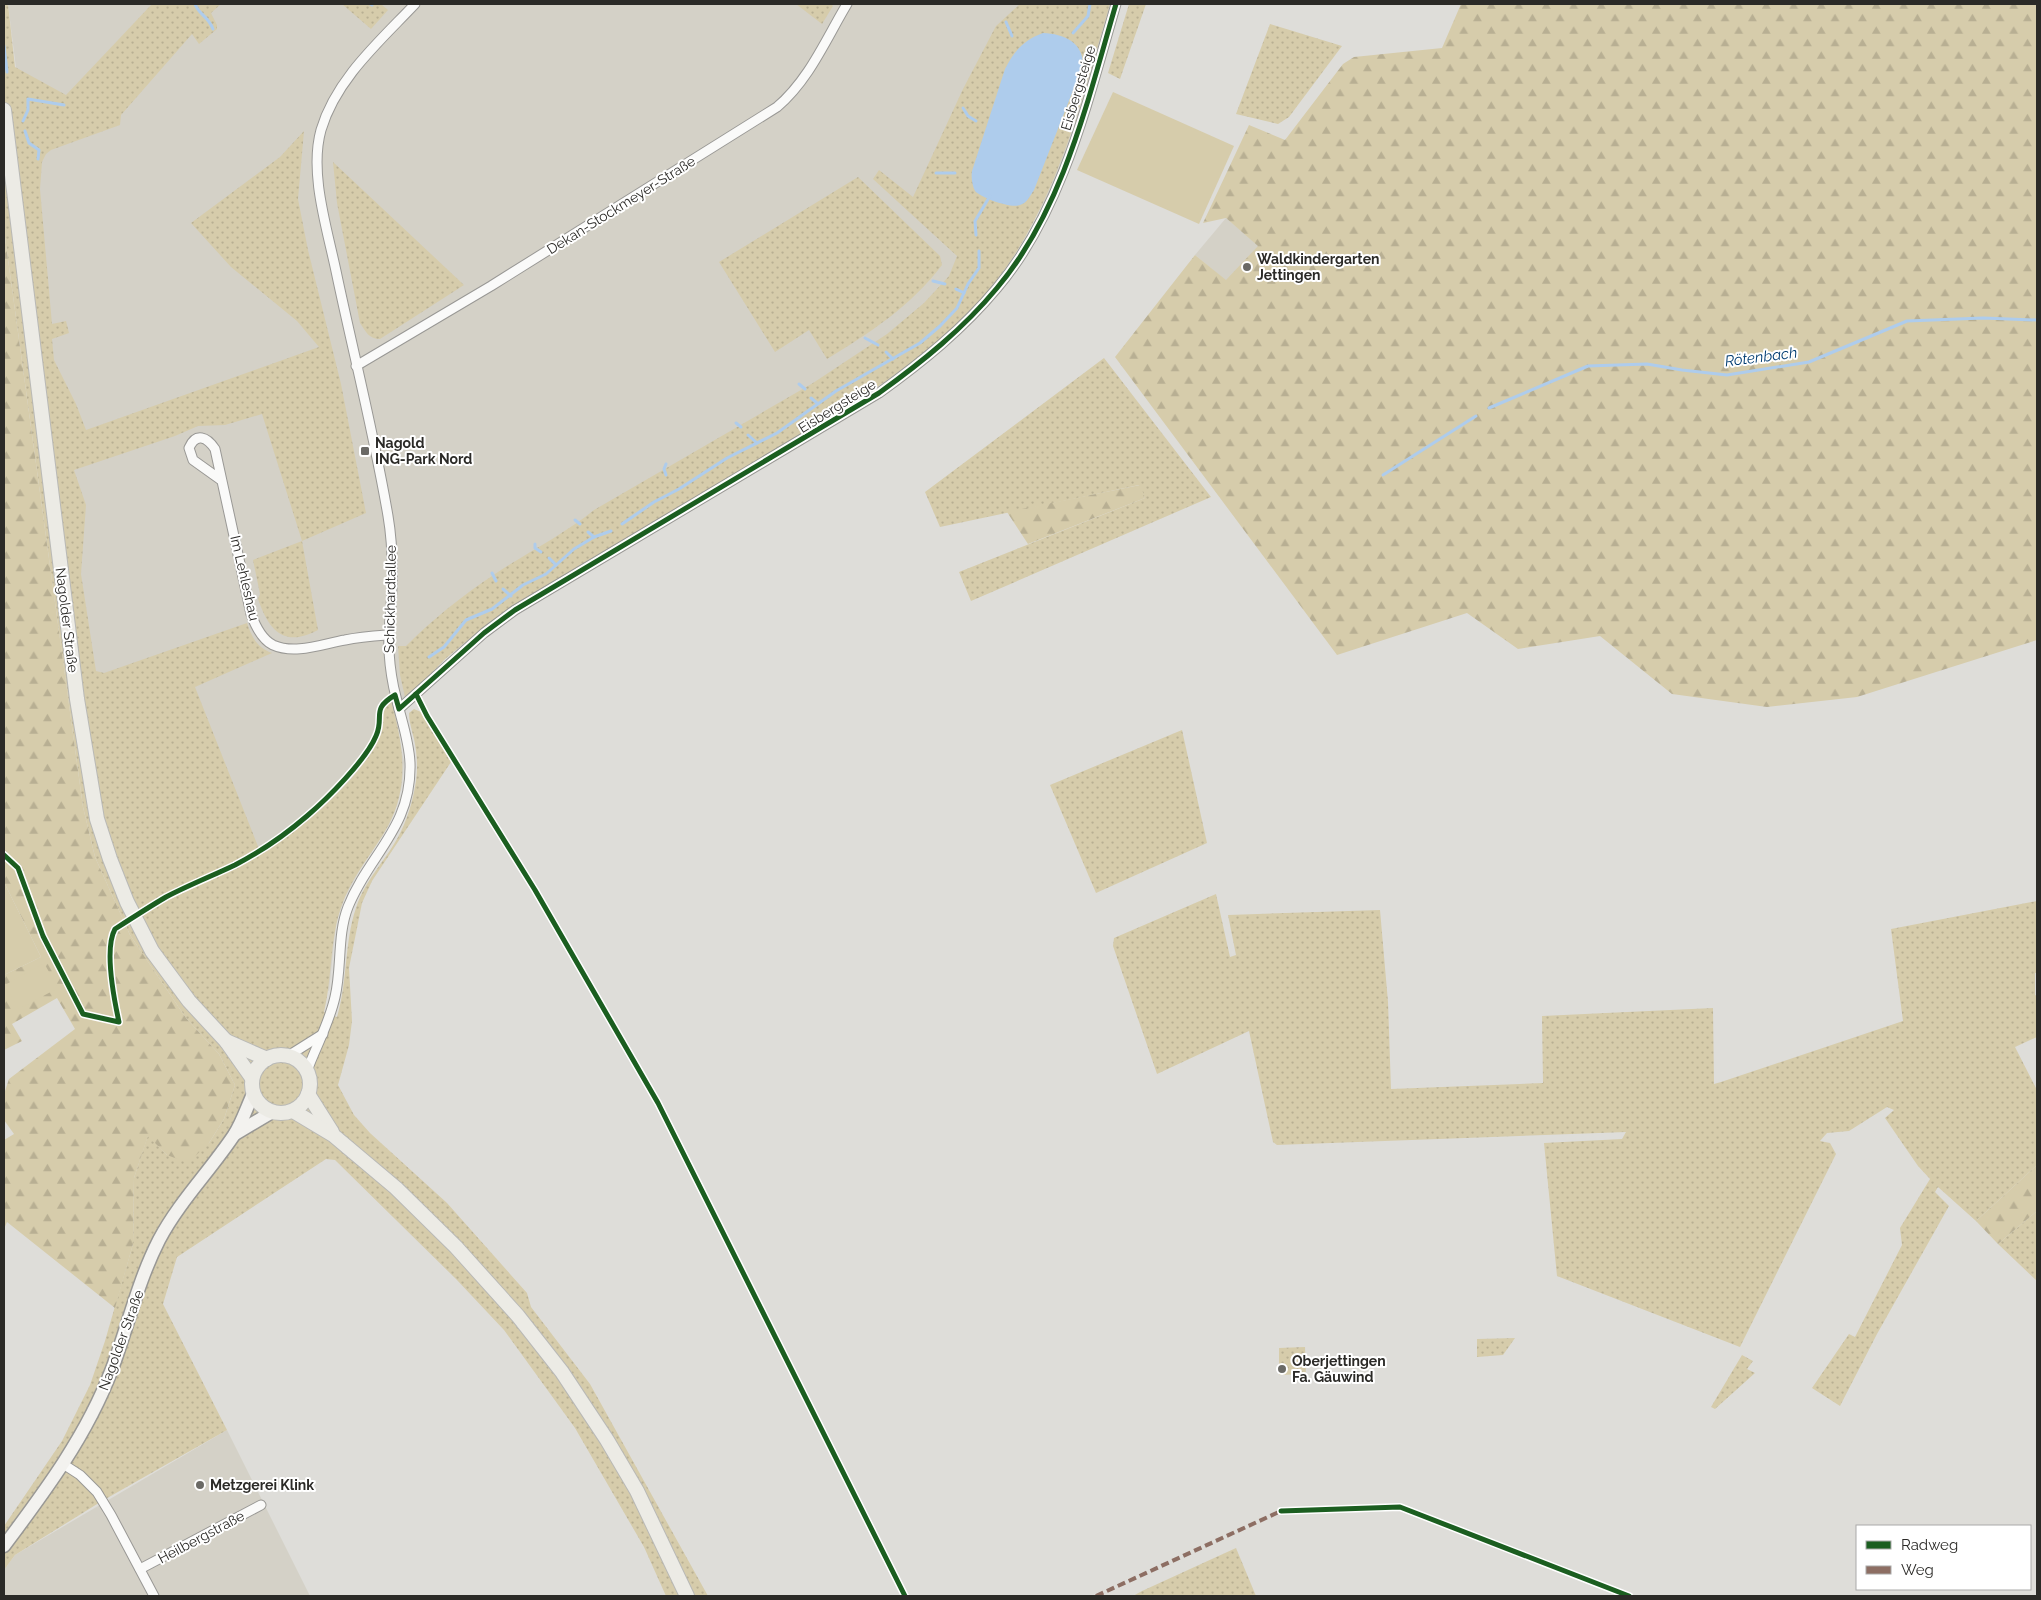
<svg xmlns="http://www.w3.org/2000/svg" width="2041" height="1600" viewBox="0 0 2041 1600" font-family="Raleway,sans-serif">
  <style>
    .built { fill: #d4d1c7 }
    .green { fill: url(#green-dots) }
    .forest { fill: url(#forest-firs) }
    .pitch { fill: #d6ccab }
    .water { fill: #aeccec }
    .lines { fill: none; stroke-linecap: round; stroke-linejoin: round }
    .stream { stroke: #aeccec; stroke-width: 3 }
    .street-casing { stroke: #999895; stroke-width: 11 }
    .secondary-casing { stroke: #999895; stroke-width: 15 }
    .primary-casing { stroke: #b9b9b6; stroke-width: 16 }
    .street { stroke: #fafaf9; stroke-width: 9 }
    .secondary { stroke: #f3f2ef; stroke-width: 12 }
    .primary { stroke: #ecebe5; stroke-width: 14 }
    .quiet { stroke: #8d6e63; stroke-width: 4; stroke-dasharray: 8 4; stroke-linecap: butt }
    .cycleway-casing { stroke: #fff; stroke-width: 8 }
    .cycleway { stroke: #1b5e20; stroke-width: 5 }
    .poi-dot { fill: #6a6965; stroke: #fff; stroke-width: 2 }
    .labels { text-anchor: middle; stroke-width: 4; stroke-linejoin: round; paint-order: stroke }
    .street-label { font-size: 14px; fill: #2b2a27; stroke: #fff }
    .poi-label { font-size: 14px; font-weight: bold; fill: #2b2a27; stroke: #fff; text-anchor: start }
    .water-label { font-size: 15px; font-style: italic; fill: #013c71; stroke: #fff }
  </style>
  <defs>
    <pattern id="green-dots" width="8" height="8" patternUnits="userSpaceOnUse" patternTransform="scale(1.25)"><rect width="8" height="8" fill="#d6ccab"/><path d="M2 2h.1M6 6h.1" fill="none" stroke="#b8af93" stroke-width="1.8" stroke-linecap="round"/></pattern>
    <pattern id="forest-firs" width="22" height="20" patternUnits="userSpaceOnUse" patternTransform="scale(1.25)"><rect width="22" height="20" fill="#d6ccab"/><path d="M5 1l3.5 6h-7zM16 11l3.5 6h-7z" fill="#b8af93"/></pattern>
  </defs>
  <rect width="100%" height="100%" fill="#deddd9"/>
  <g class="built">
    <polygon points="8,4 1110,4 1077,118 1062,160 1046,199 1015,253 994,282 954,326 918,357 876,387 531,595 492,621 445,659 394,711 404,762 402,785 397,805 389,825 363,864 345,897 336,923 329,991 110,821"/>
    <polygon points="1226,218 1307,286 1276,322 1195,255"/>
    <polygon points="227,1430 310,1596 4,1596 4,1570 15,1555"/>
  </g>
  <g class="green">
    <path d="M4,4H8L15,67L66,95L152,4H221L211,13L217,25V29L199,44L192,34L121,115L120,125L51,150L46,154L42,162L40,189L52,324L66,321L69,333L52,339L54,360L76,404L86,430L319,347L297,321L231,267L191,223L280,157L304,131L298,199L308,250L341,384L366,513L302,541L318,630C284,648 269,631 258,599L260,594L253,560L302,541L262,414L225,425L198,426L175,436L74,470L86,505L81,574L96,671L104,673L247,623C252,638 257,647 272,653L195,687L261,854C304,827 346,791 374,749C383,735 380,706 391,701C403,742 410,786 388,826C375,850 356,871 345,897C329,933 333,975 324,1012L337,1017C348,981 344,943 356,908C364,882 384,862 397,839C407,821 413,801 416,781C418,767 417,753 414,739C412,730 409,722 409,713L414,709L421,712L451,762L372,881L362,903L349,968L352,1021L349,1045L338,1085L354,1115L370,1133L447,1203L527,1293L531,1307L590,1384L708,1596H666L644,1547L575,1428L504,1330L456,1279L335,1160L326,1159L177,1257L163,1304L227,1430L102,1501L15,1555L4,1570V1526L62,1441L90,1385L105,1341L133,1244L134,1178L148,1135L167,1155L209,1143L224,1119L235,1085L219,1054L186,1018L130,935L95,857L83,807L4,230Z"/>
    <polygon points="342,4 381,4 388,10 371,29"/>
    <polygon points="796,4 831,4 833,6 822,24"/>
    <path d="M1020,4H1110C1085,89 1064,175 1017,251C954,351 843,410 744,469C673,511 602,553 531,595L468,640L445,659L408,697H405L400,675L398,646H406C433,619 463,595 495,574C528,552 563,535 594,510L813,383L887,334L924,303L949,276L957,256L873,179L879,170L913,197L963,89L996,26Z"/>
    <polygon points="1129,4 1146,4 1120,79 1108,73"/>
    <polygon points="1270,24 1342,46 1289,117 1278,124 1236,114"/>
    <path d="M333,162L464,285L380,339C369,339 366,332 360,323L337,203Z"/>
    <path d="M858,177L940,256L942,265C910,307 871,332 827,359L809,330L775,352L719,262Z"/>
    <polygon points="1104,358 1211,497 971,601 959,572 1145,498 1139,485 940,527 925,492"/>
    <polygon points="1182,730 1207,843 1096,893 1050,785"/>
    <polygon points="1216,894 1230,957 1236,955 1228,915 1380,910 1388,1002 1391,1089 1543,1083 1542,1016 1713,1008 1714,1084 1721,1082 1903,1021 1891,929 2037,901 2037,973 2035,973 2035,995 2037,996 2037,1037 2015,1047 2037,1090 2037,1165 1976,1221 1938,1187 1935,1192 1949,1206 1877,1334 1840,1406 1812,1388 1849,1334 1855,1337 1902,1245 1900,1228 1930,1179 1918,1166 1885,1118 1894,1110 1887,1107 1849,1131 1827,1133 1820,1141 1830,1143 1836,1154 1740,1347 1557,1276 1544,1143 1622,1139 1626,1132 1277,1145 1273,1142 1249,1031 1157,1074 1113,946 1114,938"/>
    <polygon points="2037,1211 2037,1281 1998,1244"/>
    <polygon points="1515,1338 1503,1355 1477,1357 1477,1339"/>
    <polygon points="1305,1347 1306,1374 1279,1375 1279,1348"/>
    <polygon points="1742,1355 1753,1361 1747,1369 1755,1373 1715,1409 1711,1407"/>
    <polygon points="1236,1548 1256,1596 1133,1596 1142,1591"/>
  </g>
  <g class="forest">
    <polygon points="1461,4 2037,4 2037,640 1857,697 1767,707 1672,694 1600,636 1518,649 1467,613 1337,655 1115,357 1195,255 1226,280 1258,246 1226,218 1203,223 1249,125 1285,140 1343,64 1354,57 1442,48"/>
    <polygon points="4,230 83,807 95,857 130,935 186,1018 219,1054 235,1085 224,1119 209,1143 188,1163 167,1155 148,1136 134,1178 133,1244 115,1308 7,1222 4,1229 4,1140 14,1134 4,1120 4,1094 9,1079 75,1029 57,998 12,1024 22,1041 4,1050 4,975 41,957 4,882"/>
    <polygon points="1140,485 1145,498 1028,544 1007,512"/>
    <polygon points="2037,1165 2037,1211 1998,1244 1976,1221"/>
  </g>
  <g class="pitch">
    <polygon points="1113,92 1234,146 1199,224 1077,170"/>
    <polygon points="4,882 41,957 4,975"/>
    <polygon points="44,963 58,988 19,1009 5,985"/>
  </g>
  <path class="water" d="M1043,33C1064,34 1083,42 1083,65L1034,190C1030,196 1027,203 1020,205C1012,209 981,198 975,191C972,185 971,177 972,171L1005,69C1014,51 1024,40 1043,33Z"/>
  <g class="lines">
    <g class="stream">
      <path d="M195,4C199,15 208,16 213,29"/>
      <polyline points="370,4 372,5"/>
      <polyline points="1006,22 1012,36"/>
      <polyline points="1073,33 1088,16 1090,4"/>
      <polyline points="4,46 7,72"/>
      <polyline points="963,108 968,116 976,121"/>
      <polyline points="23,121 28,110 28,99 64,105"/>
      <polyline points="25,131 29,143 39,150 38,159"/>
      <polyline points="936,173 955,173"/>
      <polyline points="976,235 975,221 990,196"/>
      <polyline points="933,281 945,284"/>
      <polyline points="956,289 964,293"/>
      <polyline points="865,338 878,345"/>
      <polyline points="886,352 893,359"/>
      <polyline points="799,384 805,389"/>
      <polyline points="811,398 817,403"/>
      <polyline points="1489,408 1588,366 1647,364 1682,370 1727,375 1809,362 1907,321 1983,318 2037,320"/>
      <polyline points="736,423 741,427"/>
      <polyline points="748,435 757,443"/>
      <polyline points="666,464 664,469 666,475"/>
      <polyline points="1383,475 1476,416"/>
      <polyline points="575,520 580,524"/>
      <polyline points="622,524 654,502 679,489 727,458 777,433 836,391 920,343 940,326 957,308 968,284 979,268 979,251"/>
      <polyline points="588,532 594,537"/>
      <polyline points="535,544 535,548 541,552"/>
      <polyline points="549,558 556,565"/>
      <polyline points="492,573 496,581"/>
      <polyline points="503,589 511,596"/>
      <polyline points="429,657 444,647 466,620 492,609 523,585 546,574 574,549 594,537 611,531"/>
    </g>
    <g class="street-casing">
      <g id="street">
        <path d="M356,366L491,286L777,107C809,80 826,39 847,4"/>
        <path d="M221,480L193,460L189,448C196,432 207,437 215,449L251,614C255,625 261,639 273,645C295,655 322,644 345,640C359,637 373,636 387,635"/>
        <path d="M399,709L484,633L515,610L879,393C922,362 963,329 997,288C1063,210 1088,99 1116,4"/>
        <polyline points="288,1056 323,1034"/>
        <path d="M307,1071C316,1046 329,1024 335,997C342,968 337,935 348,907C369,854 412,828 410,763C409,740 401,719 396,697C392,682 390,667 389,652C388,636 390,622 391,607C393,577 393,545 388,516C374,433 353,352 336,271C327,228 309,173 321,130C336,79 380,41 415,4"/>
        <polyline points="63,1464 80,1475 97,1492 111,1515 154,1596"/>
        <polyline points="140,1569 261,1505"/>
      </g>
    </g>
    <g class="secondary-casing">
      <g id="secondary">
        <polyline points="235,1134 272,1112"/>
        <path d="M4,1546C46,1490 87,1435 112,1369C128,1326 138,1281 159,1240C179,1202 210,1171 234,1135C242,1123 247,1107 253,1094"/>
      </g>
    </g>
    <g class="primary-casing">
      <g id="primary">
        <polyline points="4,110 77,699 97,819 110,859 127,902 152,951 189,1001 226,1041 252,1078"/>
        <polyline points="226,1041 267,1059"/>
        <circle cx="281" cy="1084" r="29"/>
        <polyline points="308,1094 332,1132"/>
        <polyline points="293,1111 333,1135 396,1188 456,1247 518,1316 562,1372 607,1440 637,1491 687,1596"/>
      </g>
    </g>
    <use href="#street" class="street"/>
    <use href="#secondary" class="secondary"/>
    <use href="#primary" class="primary"/>
    <polyline class="quiet" points="1096,1596 1281,1511 1285,1511"/>
    <g class="cycleway-casing">
      <g id="cycleway">
        <polyline points="416,694 427,716 535,890 658,1103 905,1596"/>
        <path d="M4,855L18,868L43,936L83,1014L119,1022C114,999 104,949 115,929C132,918 149,907 166,897C189,885 212,876 235,865C260,852 285,835 307,816C327,799 366,760 376,736C385,716 370,710 395,695L399,709L484,633L515,610L879,393C922,362 963,329 997,288C1063,210 1088,99 1116,4"/>
        <polyline points="1281,1511 1400,1507 1629,1596"/>
      </g>
    </g>
    <use href="#cycleway" class="cycleway"/>
  </g>
  <g class="poi-dot">
    <circle cx="1247" cy="267" r="5"/>
    <rect x="360" y="446" width="10" height="10" rx="2.5"/>
    <circle cx="1282" cy="1369" r="5"/>
    <circle cx="200" cy="1485" r="5"/>
  </g>
  <g class="labels">
    <g class="street-label">
      <text transform="translate(1078 88) rotate(-73)" y="5">Eisbergsteige</text>
      <text transform="translate(621 205) rotate(-32)" y="5">Dekan-Stockmeyer-Straße</text>
      <text transform="translate(837 406) rotate(-32)" y="5">Eisbergsteige</text>
      <text transform="translate(245 578) rotate(77)" y="5">Im Lehleshau</text>
      <text transform="translate(390 599) rotate(-89)" y="5">Schickhardtallee</text>
      <text transform="translate(67 620) rotate(83)" y="5">Nagolder Straße</text>
      <text transform="translate(121 1340) rotate(-70)" y="5">Nagolder Straße</text>
      <text transform="translate(201 1537) rotate(-28)" y="5">Heilbergstraße</text>
    </g>
    <g class="poi-label">
      <text x="1257" y="264">Waldkindergarten<tspan x="1257" dy="16">Jettingen</tspan></text>
      <text x="375" y="448">Nagold<tspan x="375" dy="16">ING-Park Nord</tspan></text>
      <text x="1292" y="1366">Oberjettingen<tspan x="1292" dy="16">Fa. Gäuwind</tspan></text>
      <text x="210" y="1490">Metzgerei Klink</text>
    </g>
    <g class="water-label">
      <text transform="translate(1761 357) rotate(-7)" y="5">Rötenbach</text>
    </g>
  </g>
  <rect width="2041" height="1600" fill="none" stroke="#2b2a27" stroke-width="10"/>
  <rect x="1856" y="1525" width="175" height="65" fill="#ffffff" stroke="#aaaaa9"/>
  <rect x="1866" y="1541" width="25" height="8" fill="#1b5e20" stroke="#aaaaa9"/>
  <text x="1901" y="1550" font-size="15" fill="#2b2a27">Radweg</text>
  <rect x="1866" y="1566" width="25" height="8" fill="#8d6e63" stroke="#aaaaa9"/>
  <text x="1901" y="1575" font-size="15" fill="#2b2a27">Weg</text>
</svg>
